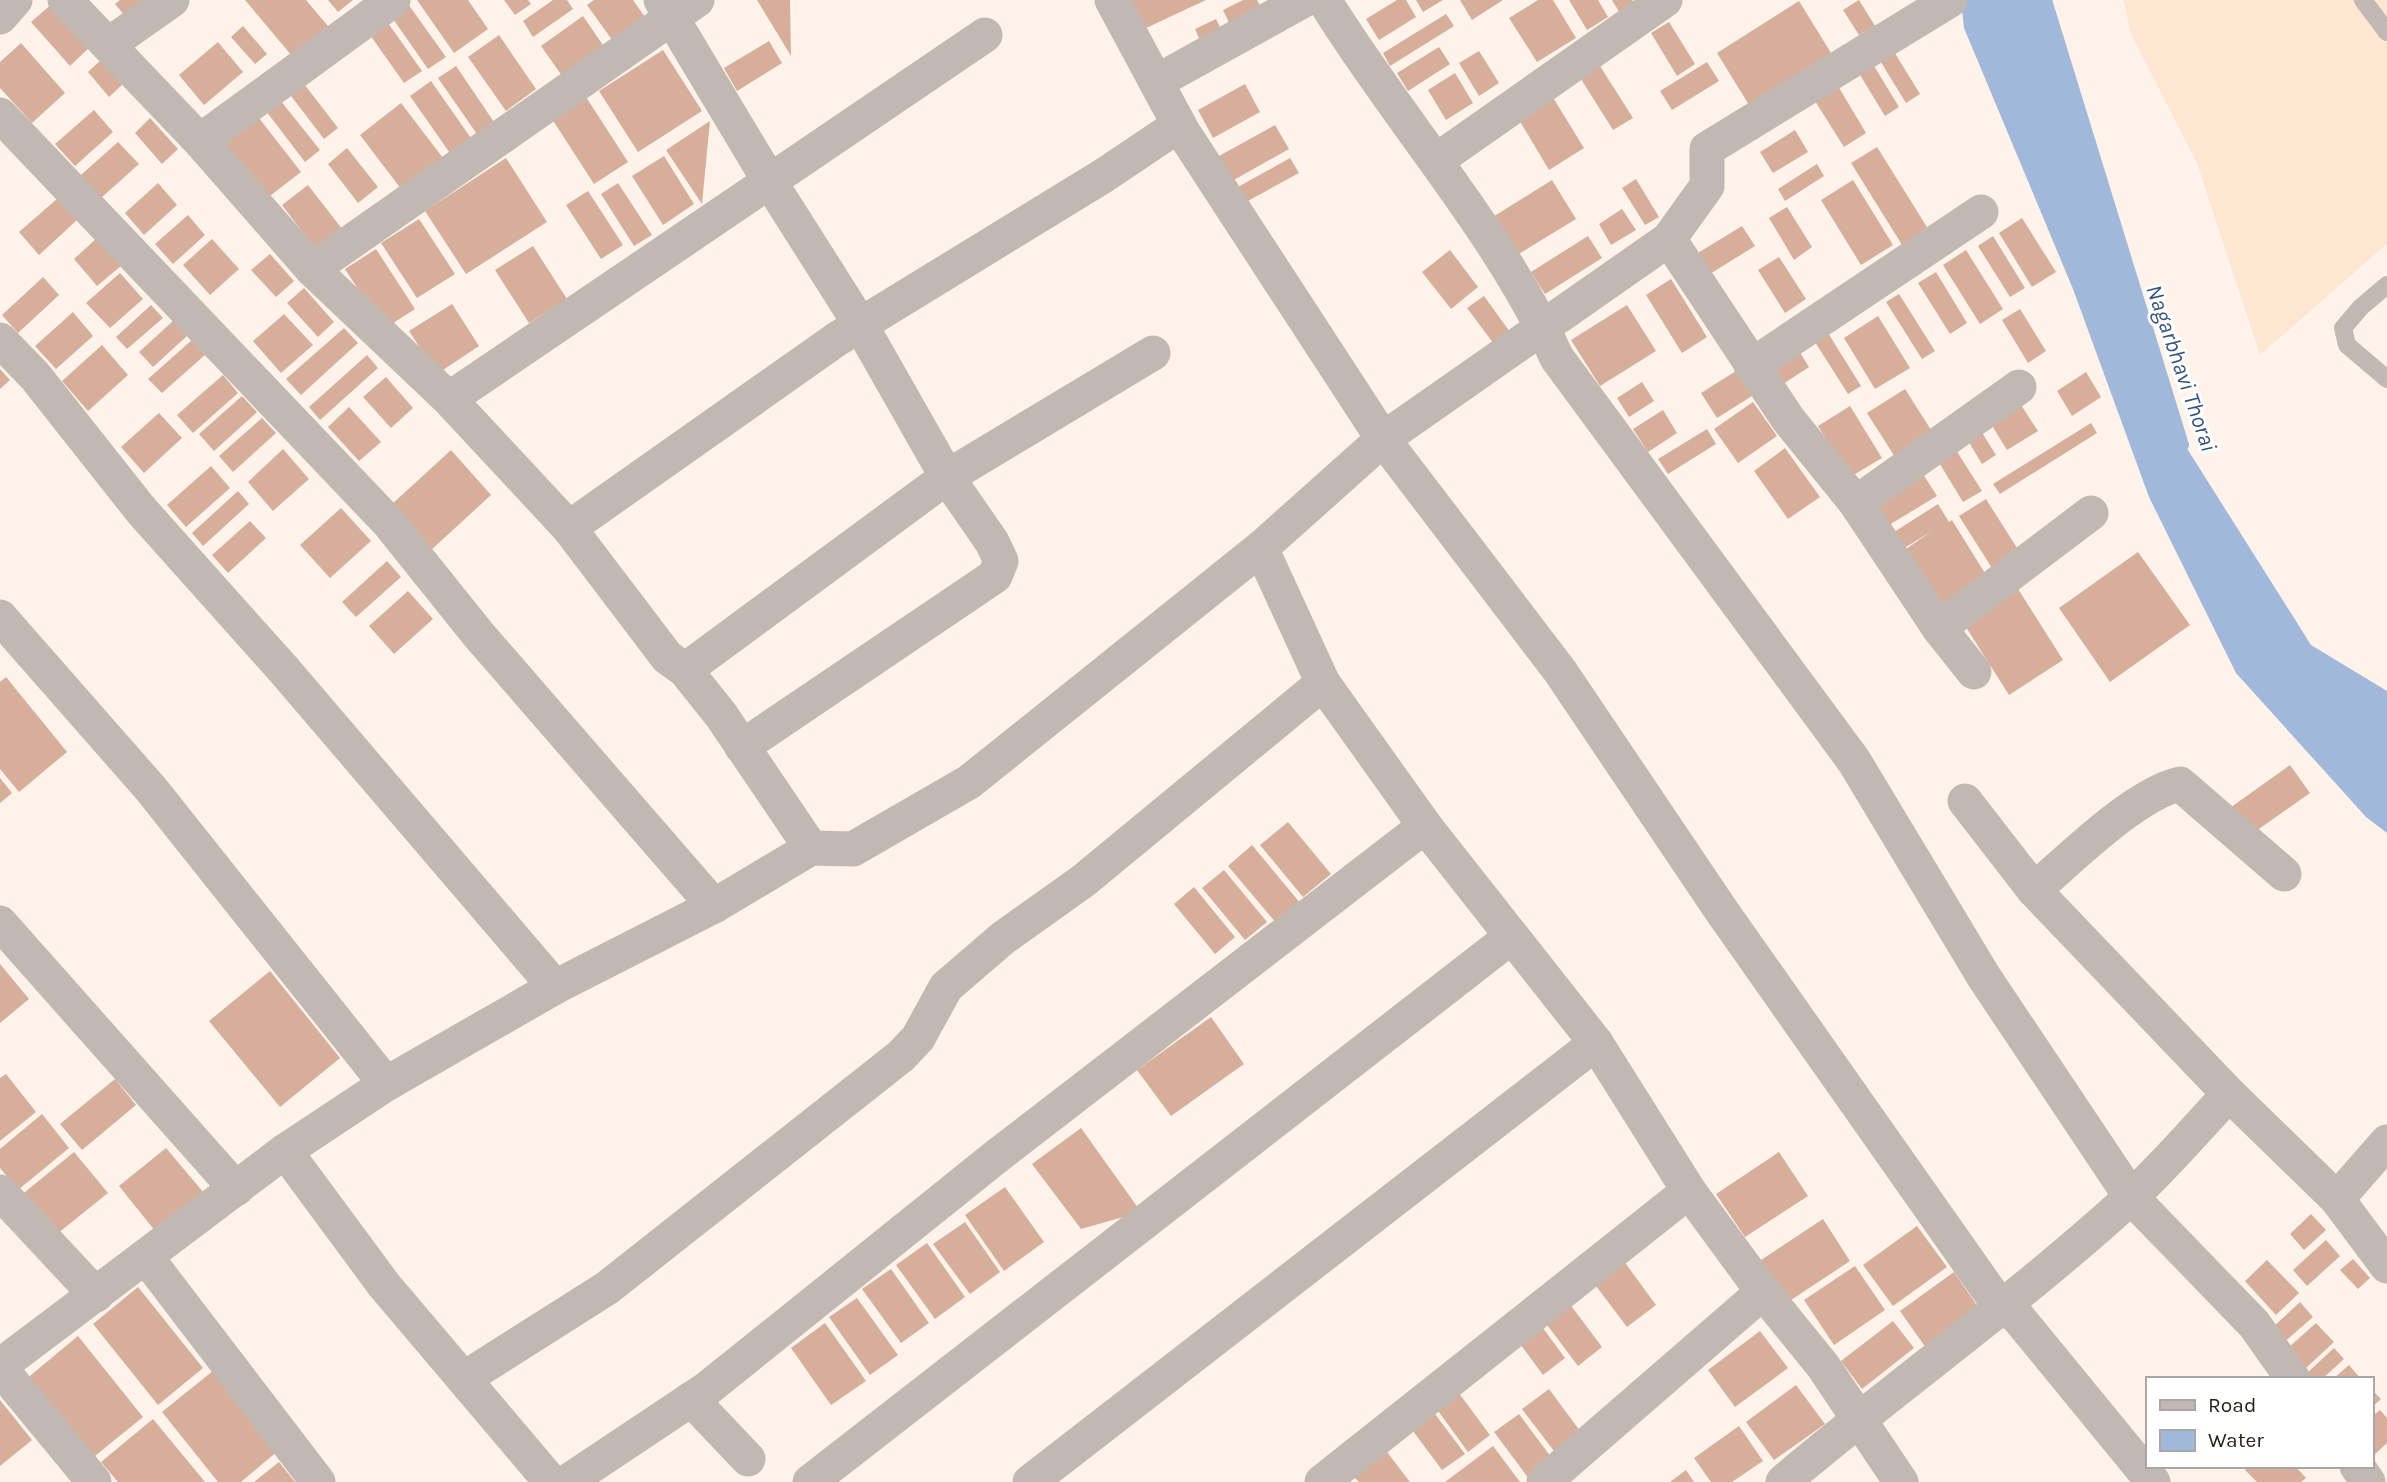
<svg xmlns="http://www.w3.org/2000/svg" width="2387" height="1482" viewBox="0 0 2387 1482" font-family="Karla,sans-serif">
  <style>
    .built { fill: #fde6d2 }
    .water { fill: #a2b8da }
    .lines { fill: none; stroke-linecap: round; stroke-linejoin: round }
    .stream { stroke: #a2b8da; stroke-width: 12 }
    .building { fill: #d6ae9a }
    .lane { stroke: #c1b8b3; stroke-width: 18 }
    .street { stroke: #c1b8b3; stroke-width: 35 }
    .labels { text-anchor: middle; stroke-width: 6; stroke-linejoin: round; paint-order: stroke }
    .water-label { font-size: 23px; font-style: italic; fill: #365382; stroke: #fff }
  </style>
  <rect width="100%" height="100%" fill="#fdf3ea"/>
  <polygon class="built" points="2124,0 2387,0 2387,244 2260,355 2197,163 2130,32"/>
  <polygon class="water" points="1961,0 2046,0 2176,431 2311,645 2387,691 2387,833 2366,817 2236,673 2149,497 2073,289 1964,28"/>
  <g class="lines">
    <polyline class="stream" points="2046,0 2183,445"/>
  </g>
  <g class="building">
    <polygon points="120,0 158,0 131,23 115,4"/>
    <polygon points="245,0 306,0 328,26 292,56"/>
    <polygon points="328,0 353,0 338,12"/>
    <polygon points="417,0 468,0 488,29 454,53"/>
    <polygon points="504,0 528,0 531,4 515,15"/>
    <polygon points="553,0 567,0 573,9 533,37 523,21"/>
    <polygon points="594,0 633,0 647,20 615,44 587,5"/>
    <polygon points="757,0 790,0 791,56"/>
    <polygon points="1131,0 1206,0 1144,29"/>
    <polygon points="1243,0 1257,0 1266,17 1234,33 1223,10"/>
    <polygon points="1397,0 1406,0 1416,17 1379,40 1366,19"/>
    <polygon points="1416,0 1443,0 1423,12"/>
    <polygon points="1460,0 1503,0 1472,20"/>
    <polygon points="1538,0 1553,0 1576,38 1537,62 1509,18"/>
    <polygon points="1569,0 1598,0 1608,17 1587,30"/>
    <polygon points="1612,0 1632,0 1636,5 1621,15"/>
    <polygon points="1859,0 1875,26 1859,35 1843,10"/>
    <polygon points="1799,1 1831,53 1749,105 1717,53"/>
    <polygon points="54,2 92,45 70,66 31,22"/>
    <polygon points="408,4 446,57 428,69 391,16"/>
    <polygon points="1446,14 1454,26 1390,66 1383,53"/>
    <polygon points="583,16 607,51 565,80 541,46"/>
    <polygon points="1216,19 1227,41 1205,52 1195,29"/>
    <polygon points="1669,22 1695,64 1677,76 1651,33"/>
    <polygon points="388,23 422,71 404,83 370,35"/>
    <polygon points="243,26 267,54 255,64 231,37"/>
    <polygon points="499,35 536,89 506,111 468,57"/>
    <polygon points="769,41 782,63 737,91 724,68"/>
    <polygon points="218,42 243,72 204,105 179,75"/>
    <polygon points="21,43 65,93 32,123 0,88 0,62"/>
    <polygon points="1439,47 1450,64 1408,91 1397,73"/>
    <polygon points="663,50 702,111 638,152 599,91"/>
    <polygon points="1893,50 1920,94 1906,103 1879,59"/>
    <polygon points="1479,51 1499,83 1479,96 1459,63"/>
    <polygon points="101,60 123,84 109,97 88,72"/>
    <polygon points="1871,61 1899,107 1885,116 1857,70"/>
    <polygon points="1707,62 1719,81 1672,110 1660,91"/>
    <polygon points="456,66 496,125 479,137 438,78"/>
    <polygon points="1600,66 1633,118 1613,130 1581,79"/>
    <polygon points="1455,73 1473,103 1446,120 1428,90"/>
    <polygon points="301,80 338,128 324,139 288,92"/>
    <polygon points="431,81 473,141 452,156 410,96"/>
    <polygon points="1245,84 1260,112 1213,138 1198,110"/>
    <polygon points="1838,86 1866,133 1844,147 1815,101"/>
    <polygon points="1552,96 1584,148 1549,170 1518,118"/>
    <polygon points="586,97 628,162 594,184 552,119"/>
    <polygon points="280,100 320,150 305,162 266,111"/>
    <polygon points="401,103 446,162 405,194 360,135"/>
    <polygon points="94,110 113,132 75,166 55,144"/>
    <polygon points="150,118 178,149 162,164 135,133"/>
    <polygon points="259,118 301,172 266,199 224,145"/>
    <polygon points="710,121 702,204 666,150"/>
    <polygon points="1275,125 1289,149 1232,181 1219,156"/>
    <polygon points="1795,130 1808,152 1773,173 1760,152"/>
    <polygon points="118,142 139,164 101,198 81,175"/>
    <polygon points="1877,147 1930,232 1904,248 1851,163"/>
    <polygon points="347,148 378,187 358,203 328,164"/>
    <polygon points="664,156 694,204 663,225 632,176"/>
    <polygon points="506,158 547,222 466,274 425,211"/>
    <polygon points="1290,158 1299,173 1246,202 1238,187"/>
    <polygon points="1817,164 1824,176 1785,201 1778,189"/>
    <polygon points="1636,179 1659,217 1645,225 1622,188"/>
    <polygon points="1552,180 1576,219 1512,258 1488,220"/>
    <polygon points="1853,180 1893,245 1861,265 1821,200"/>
    <polygon points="158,183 177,205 144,235 125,213"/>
    <polygon points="618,183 652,235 634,246 601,194"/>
    <polygon points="308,185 346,234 320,255 282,205"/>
    <polygon points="588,191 623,245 601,259 566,205"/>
    <polygon points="58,198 77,220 39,255 19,232"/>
    <polygon points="1787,207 1812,247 1794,260 1769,218"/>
    <polygon points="1622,209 1636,230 1611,245 1599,224"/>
    <polygon points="188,215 205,235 173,264 155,244"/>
    <polygon points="2022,218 2056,272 2032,287 1999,233"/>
    <polygon points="419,219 455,274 417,298 381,243"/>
    <polygon points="1742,226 1755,246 1705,277 1693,256"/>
    <polygon points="1588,236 1602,258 1545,294 1531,272"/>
    <polygon points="1993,236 2025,288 2010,297 1978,246"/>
    <polygon points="98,237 122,265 97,286 74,259"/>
    <polygon points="212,239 239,269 210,295 183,265"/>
    <polygon points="533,246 567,299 529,323 495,270"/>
    <polygon points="376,249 415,309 384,329 345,269"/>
    <polygon points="1450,250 1478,287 1451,309 1422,272"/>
    <polygon points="1966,250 2003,309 1980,324 1943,265"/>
    <polygon points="270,254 294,281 276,297 251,270"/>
    <polygon points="1779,257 1806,299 1785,313 1758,270"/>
    <polygon points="1936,272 1967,323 1950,334 1918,283"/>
    <polygon points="120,273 143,299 110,328 86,303"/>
    <polygon points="43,277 59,295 18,333 2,315"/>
    <polygon points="1671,279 1707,337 1682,353 1646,295"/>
    <polygon points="304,288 334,322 318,337 287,303"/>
    <polygon points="1899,294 1935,351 1922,359 1886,302"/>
    <polygon points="1484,296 1510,332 1494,344 1467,308"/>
    <polygon points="452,304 479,346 437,374 409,331"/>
    <polygon points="151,305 163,318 127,349 116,337"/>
    <polygon points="1627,305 1656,351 1600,386 1571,340"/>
    <polygon points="2020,309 2046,351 2028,363 2002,320"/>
    <polygon points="73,312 93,336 56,369 35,346"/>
    <polygon points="284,314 313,345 281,373 253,341"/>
    <polygon points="1878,316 1910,368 1875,389 1844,338"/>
    <polygon points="174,320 188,335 153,367 139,352"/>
    <polygon points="344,328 358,343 301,395 286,379"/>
    <polygon points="1828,333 1861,386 1848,394 1815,342"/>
    <polygon points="193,339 206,354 162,393 148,379"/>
    <polygon points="102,345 128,375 88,411 62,381"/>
    <polygon points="1797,348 1809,367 1780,386 1768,367"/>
    <polygon points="367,355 378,368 320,420 309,407"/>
    <polygon points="0,369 10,380 0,389"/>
    <polygon points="1736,371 1752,396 1717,418 1701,393"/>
    <polygon points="2086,372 2101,397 2072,416 2057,391"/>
    <polygon points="223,375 238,393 193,433 177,415"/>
    <polygon points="386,377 413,408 391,428 363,397"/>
    <polygon points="1642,382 1654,401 1629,417 1617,398"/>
    <polygon points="1905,389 1933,433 1895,457 1867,413"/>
    <polygon points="242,396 257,412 214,451 199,434"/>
    <polygon points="1753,402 1777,436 1738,463 1714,429"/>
    <polygon points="2021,405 2038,431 2007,450 1991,424"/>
    <polygon points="1850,406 1882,458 1850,477 1818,426"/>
    <polygon points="349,407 381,442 359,461 328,427"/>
    <polygon points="1663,410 1677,433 1648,452 1633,429"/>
    <polygon points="159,413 182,438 144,473 121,447"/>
    <polygon points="262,418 276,433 233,472 219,456"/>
    <polygon points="2091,423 2097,433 2000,494 1993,484"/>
    <polygon points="1707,429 1716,444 1668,474 1658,459"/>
    <polygon points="1981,431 1996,455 1982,464 1967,439"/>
    <polygon points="1785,448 1820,497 1788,519 1754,471"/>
    <polygon points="283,449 309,479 273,511 248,482"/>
    <polygon points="451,450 491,495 430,551 390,506"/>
    <polygon points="1956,450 1982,491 1963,502 1938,461"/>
    <polygon points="211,466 230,488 186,527 167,505"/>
    <polygon points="1923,474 1937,496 1884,528 1871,506"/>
    <polygon points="238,491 249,504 203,546 192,533"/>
    <polygon points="1986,499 2024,559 1997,576 1959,516"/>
    <polygon points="1938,504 1949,522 1952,520 1991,583 1945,613 1906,549 1932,531 1901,550 1891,534"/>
    <polygon points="341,508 371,541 330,578 300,545"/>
    <polygon points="250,521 266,538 228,573 212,555"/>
    <polygon points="2138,552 2190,625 2110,682 2059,608"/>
    <polygon points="387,561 401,577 356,617 342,602"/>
    <polygon points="2018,589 2063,660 2009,695 1964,624"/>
    <polygon points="408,591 433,619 394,654 369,626"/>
    <polygon points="6,677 67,752 19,792 0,769 0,682"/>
    <polygon points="2290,765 2310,793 2246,838 2227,810"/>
    <polygon points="0,778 12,793 0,803"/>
    <polygon points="1288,822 1331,874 1303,897 1260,845"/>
    <polygon points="1252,845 1301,904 1277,924 1228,866"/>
    <polygon points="1224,870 1267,922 1245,940 1202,888"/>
    <polygon points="1194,887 1235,937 1215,954 1174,904"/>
    <polygon points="0,964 29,999 0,1023"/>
    <polygon points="270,971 340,1058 280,1107 209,1021"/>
    <polygon points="1211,1017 1244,1064 1171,1116 1137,1070"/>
    <polygon points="6,1074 36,1112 0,1141 0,1078"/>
    <polygon points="115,1079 136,1105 82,1150 60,1124"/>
    <polygon points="42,1114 69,1148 18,1190 0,1168 0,1149"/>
    <polygon points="1081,1128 1141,1212 1081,1229 1032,1164"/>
    <polygon points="166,1148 204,1193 156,1232 119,1186"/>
    <polygon points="74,1152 108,1193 52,1238 19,1197"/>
    <polygon points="1779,1152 1808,1196 1745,1237 1716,1194"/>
    <polygon points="1005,1187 1044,1242 1004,1271 965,1215"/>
    <polygon points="2311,1214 2326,1230 2304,1250 2290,1234"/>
    <polygon points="1823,1219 1850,1261 1788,1302 1761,1260"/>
    <polygon points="965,1222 1000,1272 970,1294 933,1244"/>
    <polygon points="1917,1226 1947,1267 1893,1306 1863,1265"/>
    <polygon points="2326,1240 2340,1256 2307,1286 2293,1270"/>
    <polygon points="927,1243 965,1297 935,1319 896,1265"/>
    <polygon points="2353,1259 2370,1278 2358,1289 2340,1270"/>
    <polygon points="1623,1260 1656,1305 1627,1327 1593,1282"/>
    <polygon points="2267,1260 2299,1293 2276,1315 2245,1281"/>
    <polygon points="1855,1266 1885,1310 1834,1345 1804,1300"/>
    <polygon points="891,1269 929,1323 901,1343 862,1289"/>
    <polygon points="1954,1272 1980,1310 1926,1348 1900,1311"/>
    <polygon points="138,1287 203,1368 158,1405 93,1324"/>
    <polygon points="857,1298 898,1355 870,1375 829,1317"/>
    <polygon points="1566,1299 1602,1347 1578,1366 1542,1318"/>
    <polygon points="2300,1302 2313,1317 2283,1343 2271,1329"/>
    <polygon points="1537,1320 1565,1358 1543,1375 1515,1337"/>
    <polygon points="1893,1321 1914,1348 1862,1389 1841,1361"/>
    <polygon points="825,1323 866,1381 831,1405 791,1348"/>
    <polygon points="2316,1323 2334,1342 2306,1368 2288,1348"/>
    <polygon points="1760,1331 1788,1368 1735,1407 1708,1370"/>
    <polygon points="78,1336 143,1417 90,1460 25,1380"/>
    <polygon points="2334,1348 2344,1359 2322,1379 2310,1379 2306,1374"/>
    <polygon points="2349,1365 2361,1379 2333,1379"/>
    <polygon points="214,1370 279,1450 241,1482 218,1482 162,1412"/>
    <polygon points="1796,1385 1825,1424 1774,1460 1746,1422"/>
    <polygon points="1549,1389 1583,1435 1557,1455 1522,1409"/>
    <polygon points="2371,1389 2381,1399 2371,1408"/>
    <polygon points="1458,1392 1490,1435 1468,1452 1436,1408"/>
    <polygon points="0,1400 32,1440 0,1466"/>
    <polygon points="2380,1410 2387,1418 2387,1443 2371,1458 2371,1417"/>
    <polygon points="1435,1414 1465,1454 1442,1470 1413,1431"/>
    <polygon points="1519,1414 1554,1461 1530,1480 1494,1432"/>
    <polygon points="153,1419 205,1482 118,1482 101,1462"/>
    <polygon points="1739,1426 1763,1461 1732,1482 1711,1482 1694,1458"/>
    <polygon points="1493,1446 1520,1482 1445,1482"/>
    <polygon points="1387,1452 1410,1482 1359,1482 1354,1477"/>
    <polygon points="279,1462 295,1482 254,1482"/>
    <polygon points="2248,1466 2295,1466 2306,1478 2301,1482 2257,1482 2245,1470"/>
    <polygon points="1686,1470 1694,1482 1670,1482"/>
  </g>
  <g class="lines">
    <g class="lane">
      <polyline points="2363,0 2387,32"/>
      <polyline points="2387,285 2361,307 2343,328 2347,345 2387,379"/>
    </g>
    <g class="street">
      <polyline points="65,0 200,141 312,269 449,399 569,528 667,657 685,670 721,715 811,848"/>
      <polyline points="661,0 770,182 860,324 947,477 992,542 1001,561 995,576 742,747"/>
      <polyline points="1112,0 1183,132 1383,439 1560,671 1721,910 2001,1308 2016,1315 2153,1482"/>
      <path d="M1324,0C1398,120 1498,229 1557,358L1854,761L1984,977L2131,1197L2254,1324L2293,1379"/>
      <polyline points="0,17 15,0"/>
      <polyline points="108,45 172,0"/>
      <polyline points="1156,82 1304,0"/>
      <polyline points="0,115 389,523 478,634 714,906"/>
      <polyline points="200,141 393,0"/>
      <polyline points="1437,160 1665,0"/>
      <polyline points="1669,239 1788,419 1856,503 2019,387"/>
      <polyline points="312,269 697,0"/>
      <polyline points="0,340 35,376 141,510 284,670 555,987"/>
      <polyline points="1751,366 1981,212"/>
      <polyline points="449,399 985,35"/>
      <polyline points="1856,503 1939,628 2091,513"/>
      <polyline points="569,528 837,339 1103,176 1179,125"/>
      <polyline points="1261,548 1323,683 1425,826 1596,1043 1689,1191 1763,1292 1823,1366 1901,1482"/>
      <polyline points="0,617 151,789 386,1084"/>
      <polyline points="1939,628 1974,672"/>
      <polyline points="685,670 947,477 1153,353"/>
      <path d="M1965,801L2034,890C2070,859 2135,794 2180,784L2284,874"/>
      <polyline points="2034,890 2229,1094 2337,1199 2387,1266"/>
      <polyline points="0,923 236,1189"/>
      <polyline points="285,1151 384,1285 551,1482"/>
      <polyline points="0,1192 96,1295"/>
      <polyline points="2337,1199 2387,1142"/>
      <polyline points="146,1257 318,1482"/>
      <polyline points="0,1366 285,1151 386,1084 555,987 714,906 811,848 853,849 969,782 1261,548 1383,439 1669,239 1707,186 1707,149 1950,0"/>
      <polyline points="0,1368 94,1482"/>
      <polyline points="465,1378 607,1288 901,1056 918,1038 946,987 1003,938 1083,881 1323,683"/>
      <polyline points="691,1399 748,1459"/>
      <polyline points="2357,1466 2368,1482"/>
      <polyline points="567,1482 708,1388 997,1156 1425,826"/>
      <polyline points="810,1482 1511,937"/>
      <polyline points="1030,1482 1596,1043"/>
      <polyline points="1322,1482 1689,1191"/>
      <polyline points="1544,1482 1763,1292"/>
      <path d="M1783,1482C1897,1385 2020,1299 2130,1198C2165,1166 2196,1129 2229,1094"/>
    </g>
  </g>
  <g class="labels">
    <g class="water-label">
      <text transform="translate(2182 368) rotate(71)" y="8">Nagarbhavi Thorai</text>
    </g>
  </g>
  <rect x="2146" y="1377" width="228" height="91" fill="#ffffff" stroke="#a9a7a5" stroke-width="2"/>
  <rect x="2160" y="1400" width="35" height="10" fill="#c1b8b3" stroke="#a9a7a5" stroke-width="2"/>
  <text x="2208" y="1412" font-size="21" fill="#29231d">Road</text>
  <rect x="2160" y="1430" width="35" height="21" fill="#a2b8da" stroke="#a9a7a5" stroke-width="2"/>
  <text x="2208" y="1447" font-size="21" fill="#29231d">Water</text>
</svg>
